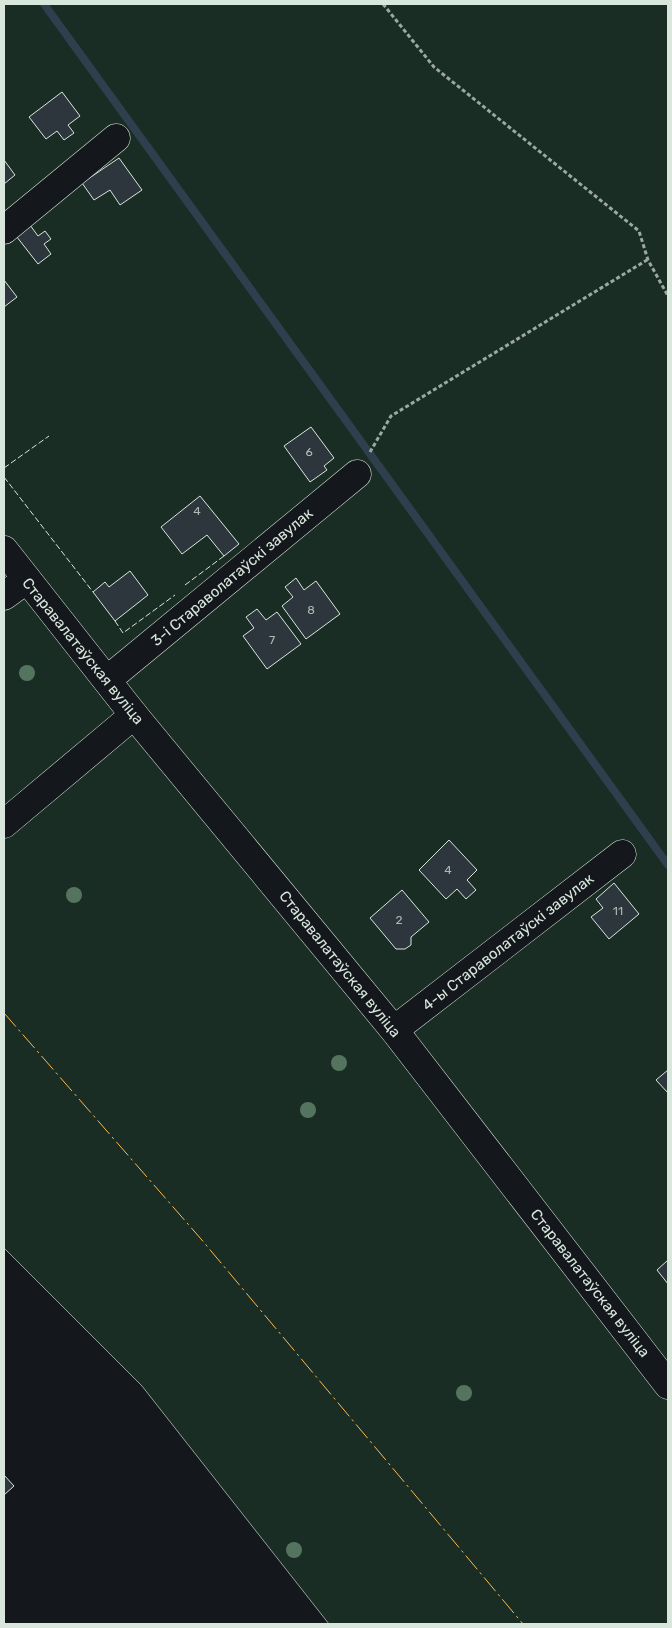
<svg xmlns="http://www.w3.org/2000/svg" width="672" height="1628" viewBox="0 0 672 1628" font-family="Rubik,sans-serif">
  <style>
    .green { fill: #1a2d24; stroke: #939e99 }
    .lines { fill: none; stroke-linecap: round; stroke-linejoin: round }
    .stream { stroke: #2f3f4d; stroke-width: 8 }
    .building { fill: #2c363c; stroke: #d8e6dc }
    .minor-casing { stroke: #d8e6dc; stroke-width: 29 }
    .path { stroke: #9da8a2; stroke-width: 3; stroke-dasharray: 4 2.5; stroke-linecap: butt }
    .minor { stroke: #14181c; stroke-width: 28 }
    .fence { stroke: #d8e6dc; stroke-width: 1; stroke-dasharray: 6 2.5; stroke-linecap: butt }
    .power { stroke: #ffb74d; stroke-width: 1; stroke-dasharray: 18 4 2.5 4; stroke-linecap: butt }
    .tree { fill: #55745f }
    .labels { text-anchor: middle; stroke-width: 4; stroke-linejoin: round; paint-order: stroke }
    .number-label { font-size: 12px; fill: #adbab4 }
    .street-label { font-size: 15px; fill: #d8e6dc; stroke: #14181c }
  </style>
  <rect width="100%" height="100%" fill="#14181c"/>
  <polygon class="green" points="4,4 668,4 668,1624 329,1624 142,1386 4,1248"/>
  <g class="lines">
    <polyline class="stream" points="44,4 668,865"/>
  </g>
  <g class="building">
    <polygon points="62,92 80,116 68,125 74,133 64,140 57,131 46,139 29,117"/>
    <polygon points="119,158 142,190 120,205 110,190 94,200 82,183"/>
    <polygon points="4,160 15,175 4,184"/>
    <polygon points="27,221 38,236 45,231 51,239 44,244 51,254 38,264 13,232"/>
    <polygon points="4,280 17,297 4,307"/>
    <polygon points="311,427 334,458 324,466 327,470 310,482 284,446"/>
    <polygon points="200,496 239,544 224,556 207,535 182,554 161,527"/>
    <polygon points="130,571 148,595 115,621 93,592 105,582 109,587"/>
    <polygon points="296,578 304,590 316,581 340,614 306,639 282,606 293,597 285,587"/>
    <polygon points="257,609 266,620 277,612 301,644 267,669 243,636 254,628 246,617"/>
    <polygon points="449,840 477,870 467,880 476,890 466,899 457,889 446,899 419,870"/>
    <polygon points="614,883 639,914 609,939 591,917 603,908 596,899"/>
    <polygon points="402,890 429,922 411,937 411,945 405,949 396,949 370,918"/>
    <polygon points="668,1070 668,1093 656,1080"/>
    <polygon points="668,1260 668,1284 657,1270"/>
    <polygon points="4,1475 14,1486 4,1495"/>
  </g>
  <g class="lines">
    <g class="minor-casing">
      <g id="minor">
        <polyline points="4,230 116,138"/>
        <polyline points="4,550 134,715 394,1030 668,1385"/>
        <polyline points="4,596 26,580"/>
        <polyline points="107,680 357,474"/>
        <polyline points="4,824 134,715"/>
        <polyline points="394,1030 622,854"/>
      </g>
    </g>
    <g class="path">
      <polyline points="383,4 434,67 639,231 648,260 668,296"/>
      <polyline points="370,452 391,416 647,260"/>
    </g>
    <use href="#minor" class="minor"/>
    <g class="fence">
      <polyline points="4,468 49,436"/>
      <polyline points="4,477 93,592"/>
      <polyline points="185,585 224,556"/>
      <polyline points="115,621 123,633 175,595"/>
    </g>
    <polyline class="power" points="4,1013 201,1239 523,1624"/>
  </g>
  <g class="tree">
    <circle cx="27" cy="673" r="8"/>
    <circle cx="74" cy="895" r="8"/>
    <circle cx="339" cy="1063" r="8"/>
    <circle cx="308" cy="1110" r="8"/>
    <circle cx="464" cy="1393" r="8"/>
    <circle cx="294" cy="1550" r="8"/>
  </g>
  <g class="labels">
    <g class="number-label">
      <text x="309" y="456">6</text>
      <text x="197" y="515">4</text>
      <text x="311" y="614">8</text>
      <text x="272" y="644">7</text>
      <text x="448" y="874">4</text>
      <text x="618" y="915">11</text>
      <text x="399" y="924">2</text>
    </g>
    <g class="street-label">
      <text transform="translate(232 577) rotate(-40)" y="5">3-і Стараволатаўскі завулак</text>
      <text transform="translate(83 651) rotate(51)" y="5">Старавалатаўская вуліца</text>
      <text transform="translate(508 942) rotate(-38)" y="5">4-ы Стараволатаўскі завулак</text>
      <text transform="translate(340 964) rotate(51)" y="5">Старавалатаўская вуліца</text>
      <text transform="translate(590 1283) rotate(52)" y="5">Старавалатаўская вуліца</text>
    </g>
  </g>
  <rect width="672" height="1628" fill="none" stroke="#d8e6dc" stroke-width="10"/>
</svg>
